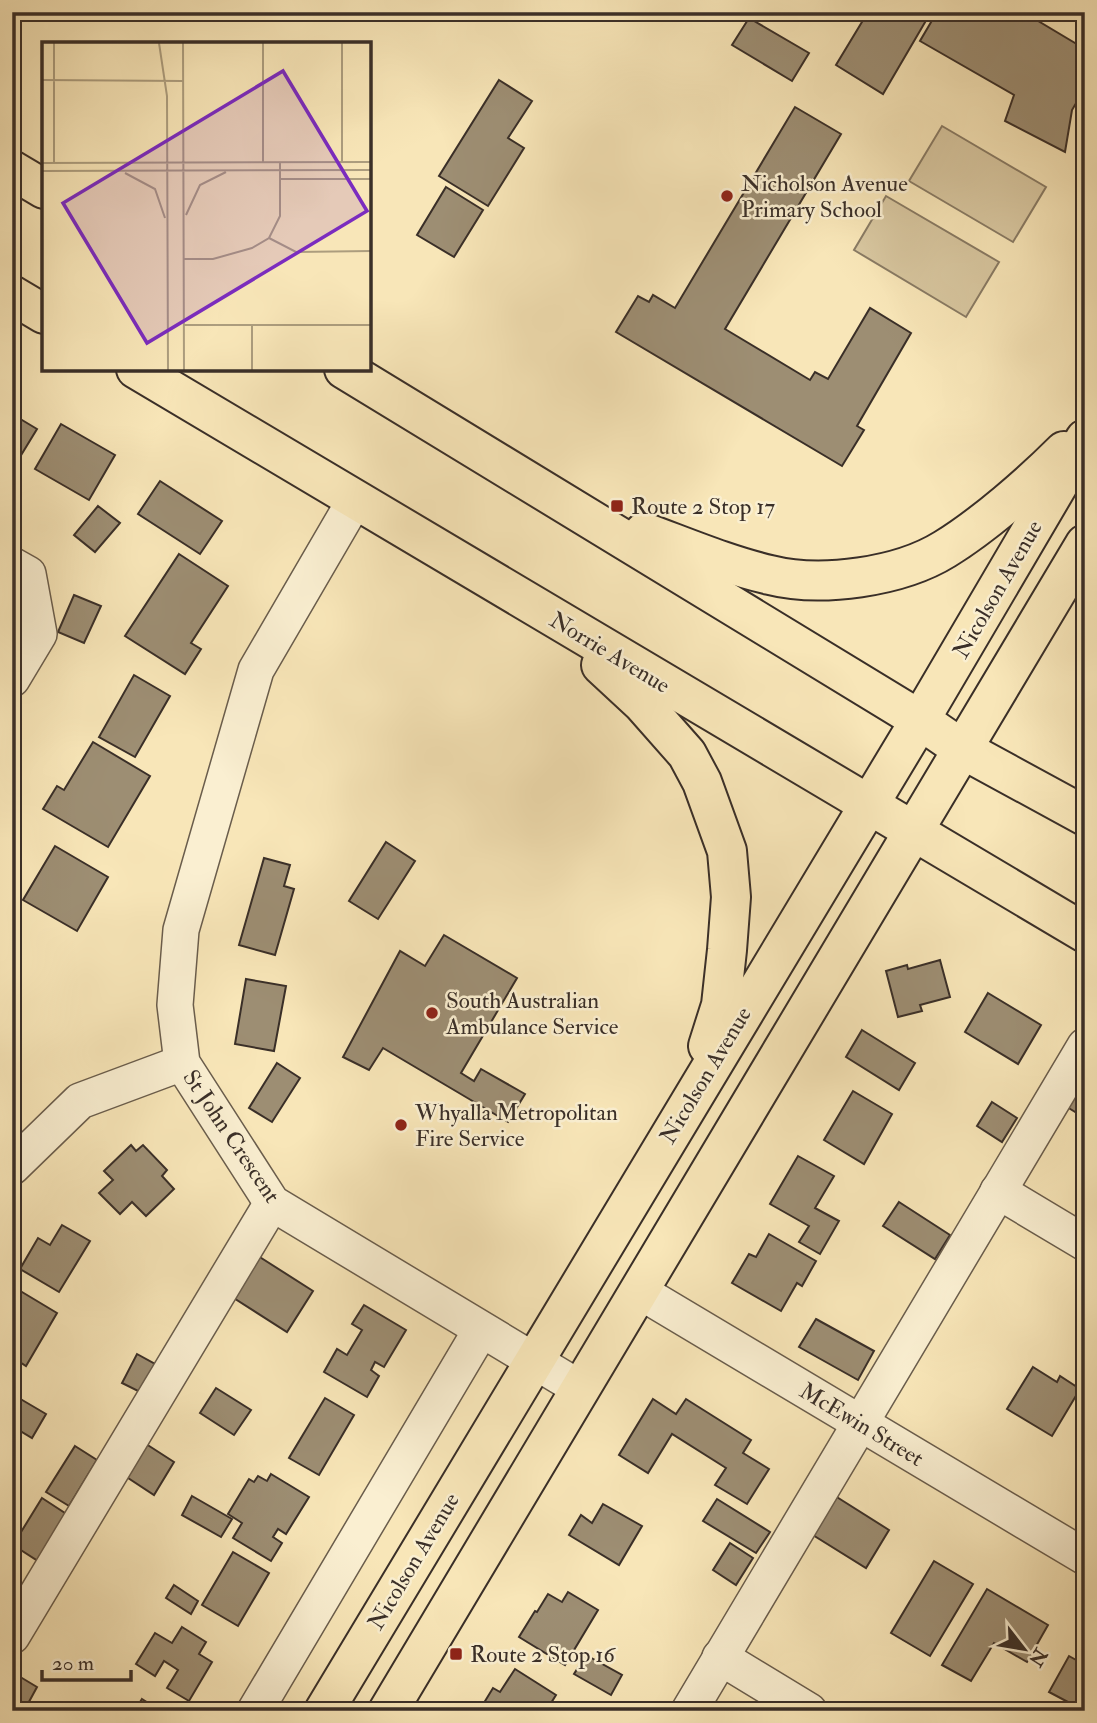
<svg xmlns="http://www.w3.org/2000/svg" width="1097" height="1723" viewBox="0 0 1097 1723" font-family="'IM FELL Double Pica',serif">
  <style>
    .green { fill: #d8c7a0; stroke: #897b64; stroke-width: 2 }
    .building { fill: #9d8e73; stroke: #3a2f28; stroke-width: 2 }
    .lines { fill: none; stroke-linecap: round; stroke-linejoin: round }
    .minor-casing { stroke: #6a5d4c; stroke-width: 38 }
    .major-casing { stroke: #3a2f28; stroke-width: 42 }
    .minor { stroke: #faefd1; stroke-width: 35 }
    .major { stroke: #f8e6b8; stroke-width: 38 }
    .poi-dot { fill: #8f2418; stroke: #faefd1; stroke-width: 2.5 }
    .labels { text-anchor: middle; stroke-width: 5; stroke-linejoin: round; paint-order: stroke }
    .poi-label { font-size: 23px; fill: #3a2f28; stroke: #faefd1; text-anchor: start }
    .street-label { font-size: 23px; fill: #3a2f28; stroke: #faefd1 }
    .inset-road { fill: none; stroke: #ac9d7e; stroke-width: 2 }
    .view { fill: #7b2cbf; fill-opacity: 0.15; stroke: #7b2cbf; stroke-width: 3.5 }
    .inset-edge { fill: none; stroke: #3a2f28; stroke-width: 3.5 }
  </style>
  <rect width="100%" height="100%" fill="#f8e6b8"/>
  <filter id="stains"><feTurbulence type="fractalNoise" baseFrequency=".00286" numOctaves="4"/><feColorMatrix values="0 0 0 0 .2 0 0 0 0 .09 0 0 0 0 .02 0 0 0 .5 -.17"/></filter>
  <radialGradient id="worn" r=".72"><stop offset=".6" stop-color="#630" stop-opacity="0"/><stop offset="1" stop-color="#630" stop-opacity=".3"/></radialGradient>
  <g class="green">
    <polygon points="942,126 1046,187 1013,242 909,181"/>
    <polygon points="886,196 999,262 966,317 854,250"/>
  </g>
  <g class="building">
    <polygon points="868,12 931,12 883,94 836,65"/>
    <polygon points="937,12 1023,12 1085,49 1085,88 1072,110 1065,152 1005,121 1014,95 920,41"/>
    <polygon points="1066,12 1085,12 1085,24"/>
    <polygon points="749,18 809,53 792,81 732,45"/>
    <polygon points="499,80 532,101 508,138 524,148 488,206 439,176"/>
    <polygon points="795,107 841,134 725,329 810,380 815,372 828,379 870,308 911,333 857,426 864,430 842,466 616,332 638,296 649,302 653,295 675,308"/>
    <polygon points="446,187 483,210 454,257 417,235"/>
    <polygon points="12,414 37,429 12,470"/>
    <polygon points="61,424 115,455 89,500 35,469"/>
    <polygon points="160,481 222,521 200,554 138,514"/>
    <polygon points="98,506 120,523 95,552 74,535"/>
    <polygon points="179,554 228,586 191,643 201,649 185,674 125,636"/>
    <polygon points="74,595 101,606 84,643 58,632"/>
    <polygon points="1085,673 1085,689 1077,685"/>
    <polygon points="134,675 170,696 135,757 99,737"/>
    <polygon points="93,742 150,776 108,847 43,809 57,786 64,790"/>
    <polygon points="386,842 415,861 378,919 349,901"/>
    <polygon points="55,846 108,877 77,931 23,900"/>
    <polygon points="264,858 290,865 284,886 294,889 275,955 239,945"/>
    <polygon points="444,935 517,978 461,1073 474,1081 481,1069 525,1094 508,1122 383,1048 369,1070 343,1057 400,951 425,966"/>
    <polygon points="940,960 950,997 920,1005 922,1011 898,1017 886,971 907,965 908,969"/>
    <polygon points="246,979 286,986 274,1051 235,1044"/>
    <polygon points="988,993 1041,1025 1018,1064 965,1032"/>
    <polygon points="862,1030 915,1063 899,1090 846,1057"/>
    <polygon points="277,1063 300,1078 272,1122 249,1108"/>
    <polygon points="1085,1077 1085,1118 1067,1107"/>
    <polygon points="853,1091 892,1114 864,1164 824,1140"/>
    <polygon points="992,1102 1017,1118 1002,1142 977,1126"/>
    <polygon points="131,1145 136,1151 143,1145 167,1170 162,1176 174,1189 146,1216 132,1202 120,1214 99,1193 113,1180 104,1171"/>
    <polygon points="798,1156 834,1176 815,1208 839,1221 820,1254 799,1242 809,1226 770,1204"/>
    <polygon points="899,1202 950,1235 935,1259 883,1226"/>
    <polygon points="62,1225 90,1241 59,1292 20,1269 38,1238 50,1245"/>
    <polygon points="769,1234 816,1261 802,1286 797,1283 781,1311 732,1283 749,1254 756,1257"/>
    <polygon points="255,1254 313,1291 287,1332 229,1295"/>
    <polygon points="12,1286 57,1313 26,1366 12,1357"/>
    <polygon points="364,1305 406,1330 384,1367 375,1362 371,1370 379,1376 367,1397 324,1372 337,1349 347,1355 362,1330 352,1324"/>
    <polygon points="816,1319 874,1351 858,1380 799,1347"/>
    <polygon points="137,1354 155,1364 140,1392 122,1383"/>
    <polygon points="1033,1367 1057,1382 1060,1376 1080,1389 1052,1436 1007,1409"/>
    <polygon points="216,1388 251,1410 234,1435 200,1413"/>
    <polygon points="12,1394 46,1414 32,1438 12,1426"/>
    <polygon points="325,1398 354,1415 319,1475 289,1458"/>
    <polygon points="653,1399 676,1414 686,1399 751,1440 743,1453 769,1469 747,1504 715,1485 726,1468 672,1434 648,1473 619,1455"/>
    <polygon points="143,1442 174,1462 154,1495 122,1474"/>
    <polygon points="75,1446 97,1460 69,1506 46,1492"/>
    <polygon points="271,1474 309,1497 286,1534 278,1529 273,1537 282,1543 271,1561 233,1538 242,1523 228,1514 249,1479 254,1482 258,1476 267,1481"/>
    <polygon points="832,1494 889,1530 866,1568 808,1532"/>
    <polygon points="192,1496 232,1519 221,1537 182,1515"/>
    <polygon points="42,1498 68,1515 38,1561 13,1545"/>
    <polygon points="717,1499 770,1532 756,1553 703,1521"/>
    <polygon points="603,1504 642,1526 619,1565 569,1535 581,1515 592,1523"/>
    <polygon points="730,1543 753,1558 736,1585 713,1570"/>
    <polygon points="233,1552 269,1573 238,1626 202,1605"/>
    <polygon points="934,1561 973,1584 930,1656 891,1633"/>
    <polygon points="174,1585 198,1601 191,1614 166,1598"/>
    <polygon points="987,1589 1048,1625 1027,1662 994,1643 971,1681 942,1665"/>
    <polygon points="568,1592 598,1610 565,1665 519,1637 535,1611 537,1612 548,1594 562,1602"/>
    <polygon points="182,1627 206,1642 199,1654 212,1662 189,1701 167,1688 178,1670 164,1661 155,1676 136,1664 155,1633 172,1643"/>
    <polygon points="586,1655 622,1675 611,1695 574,1674"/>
    <polygon points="1069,1656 1085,1665 1085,1711 1049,1692"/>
    <polygon points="515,1669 556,1695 546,1711 479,1711 493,1688 500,1692"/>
    <polygon points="12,1672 37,1687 24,1711 12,1711"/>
    <polygon points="142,1699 161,1711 126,1711 131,1703 137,1707"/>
    <polygon points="626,1703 637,1711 621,1711"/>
  </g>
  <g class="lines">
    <g class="minor-casing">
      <g id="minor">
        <polyline points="355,500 256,670 181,930 175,1005 182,1063 272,1203 581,1389"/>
        <polyline points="12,565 28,574 39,634 12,679"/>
        <polyline points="12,1167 80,1101 182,1063"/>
        <polyline points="998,1191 1085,1243"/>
        <polyline points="639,1291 1085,1557"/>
        <polyline points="12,1636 272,1203"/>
        <polyline points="720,1657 809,1711"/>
        <polyline points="255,1711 481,1330"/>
        <polyline points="689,1711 1085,1046"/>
      </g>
    </g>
    <g class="major-casing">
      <g id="major">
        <polyline points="12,170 44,189"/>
        <polyline points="12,295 44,314"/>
        <polyline points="136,369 1085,933"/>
        <polyline points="344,369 920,720 962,749 1085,816"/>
        <path d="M644,532C685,547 727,565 770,575C821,588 900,577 945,549C984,525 1032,483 1064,451"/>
        <polyline points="601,665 642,703 687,754 702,782 727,851 731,897 727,950 721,1005 708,1046"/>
        <polyline points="324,1711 920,720 1085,439"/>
        <polyline points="388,1711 1085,544"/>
      </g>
    </g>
    <use href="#minor" class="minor"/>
    <use href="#major" class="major"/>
  </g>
  <g class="poi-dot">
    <circle cx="727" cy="196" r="7"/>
    <rect x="610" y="499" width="14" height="14" rx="3.5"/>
    <circle cx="432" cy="1013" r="7"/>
    <circle cx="401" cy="1125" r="7"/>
    <rect x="449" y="1647" width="14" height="14" rx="3.5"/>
  </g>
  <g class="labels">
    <g class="poi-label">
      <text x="741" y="191">Nicholson Avenue<tspan x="741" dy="26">Primary School</tspan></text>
      <text x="631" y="514">Route 2 Stop 17</text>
      <text x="446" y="1008">South Australian<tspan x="446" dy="26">Ambulance Service</tspan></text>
      <text x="415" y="1120">Whyalla Metropolitan<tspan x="415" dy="26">Fire Service</tspan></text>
      <text x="470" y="1662">Route 2 Stop 16</text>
    </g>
    <g class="street-label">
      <text transform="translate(997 589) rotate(-60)" y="8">Nicolson Avenue</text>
      <text transform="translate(610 652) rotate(31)" y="8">Norrie Avenue</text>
      <text transform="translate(705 1075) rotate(-59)" y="8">Nicolson Avenue</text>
      <text transform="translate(232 1136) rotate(56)" y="8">St John Crescent</text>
      <text transform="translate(862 1424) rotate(31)" y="8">McEwin Street</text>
      <text transform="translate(413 1561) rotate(-59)" y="8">Nicolson Avenue</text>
    </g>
  </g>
  <g transform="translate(42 42)">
    <rect width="329" height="329" fill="#f8e6b8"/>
    <path class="inset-road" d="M12,1V120M117,1L125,54L126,328M141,1L142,328M221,1V120M300,1V120M0,38L141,39M0,121L329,120M0,129L329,128M83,131L113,147L123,176M238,137H329M144,173L158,143L184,130M227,196L254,210L329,209M142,217H171L210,206L227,196L238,174V120M142,283H329M210,283V328"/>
    <path class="view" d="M241,29L325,169L105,301L21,161Z"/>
    <rect width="329" height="329" class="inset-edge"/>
  </g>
  <rect width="1097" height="1723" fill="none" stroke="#f8e6b8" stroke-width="42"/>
  <rect x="14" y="14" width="1069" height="1695" fill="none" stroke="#3a2f28" stroke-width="3.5"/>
  <rect x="21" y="21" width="1055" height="1681" fill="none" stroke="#3a2f28" stroke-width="2"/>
  <g transform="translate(1024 1649) rotate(121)" stroke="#faefd1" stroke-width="5" paint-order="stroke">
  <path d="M0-5L12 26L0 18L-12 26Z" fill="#3a2f28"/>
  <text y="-10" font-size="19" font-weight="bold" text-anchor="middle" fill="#3a2f28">N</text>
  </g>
  <path d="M42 1670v10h89v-10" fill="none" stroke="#3a2f28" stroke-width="3.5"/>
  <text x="52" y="1670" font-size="21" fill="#3a2f28" stroke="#faefd1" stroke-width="5" paint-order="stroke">20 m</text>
  <rect width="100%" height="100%" filter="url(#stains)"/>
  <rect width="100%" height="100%" fill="url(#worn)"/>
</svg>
